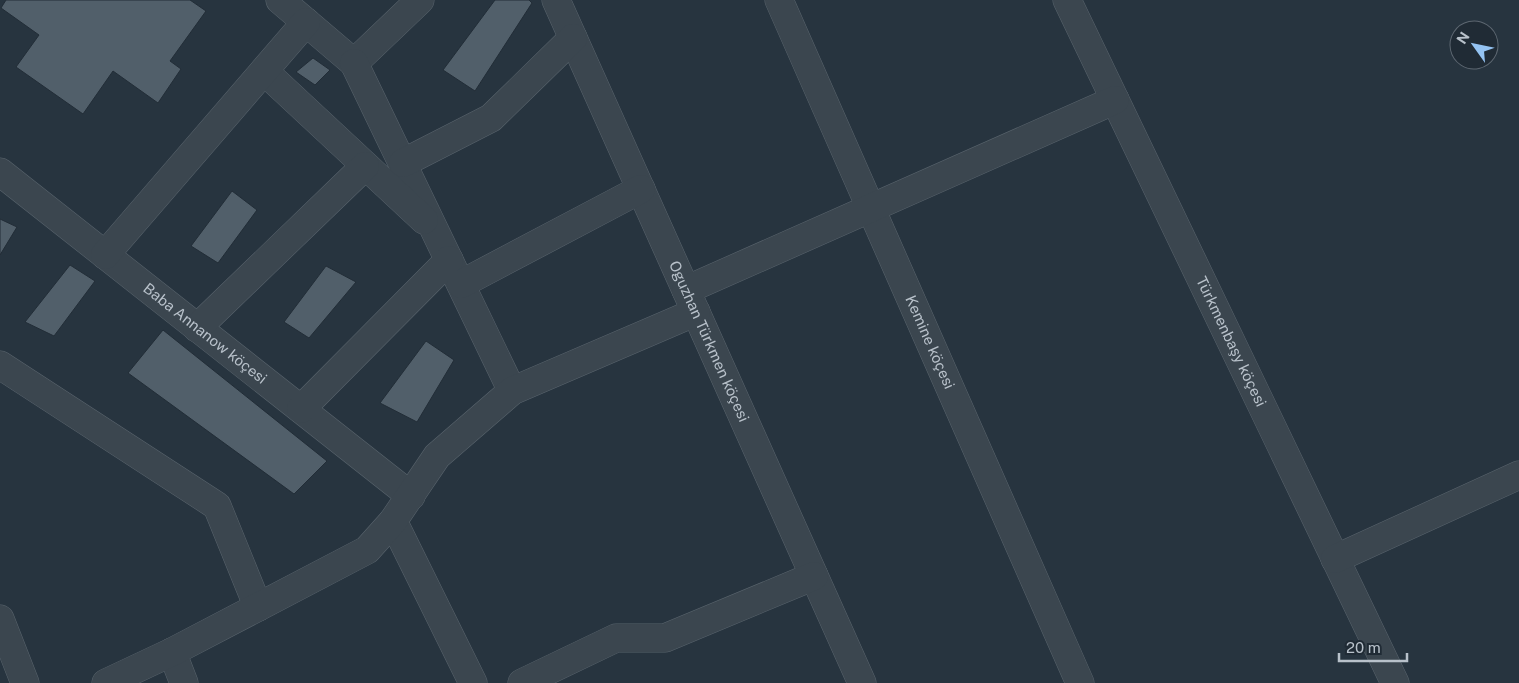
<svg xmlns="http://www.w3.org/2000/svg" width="1519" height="683" viewBox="0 0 1519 683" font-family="'Public Sans',sans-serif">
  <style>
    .building { fill: #515f6a; stroke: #222d37 }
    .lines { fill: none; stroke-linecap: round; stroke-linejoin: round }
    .minor-casing { stroke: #59646d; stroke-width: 29 }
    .minor { stroke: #3b464f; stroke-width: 28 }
    .labels { text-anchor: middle; stroke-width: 4; stroke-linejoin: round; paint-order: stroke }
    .street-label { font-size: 15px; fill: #b8c1ca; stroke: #202b35 }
  </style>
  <rect width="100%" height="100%" fill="#27343f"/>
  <g class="building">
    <polygon points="6,0 190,0 206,11 170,61 181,69 158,103 113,71 83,114 16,67 39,35 1,8"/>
    <polygon points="495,0 529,0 532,3 475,91 443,70"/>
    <polygon points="313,58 330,70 315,85 296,72"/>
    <polygon points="232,191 257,210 218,263 191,246"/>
    <polygon points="0,219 17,227 0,255"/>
    <polygon points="70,265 95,281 54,336 25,322"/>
    <polygon points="326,266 356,282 309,338 284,322"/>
    <polygon points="163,330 327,461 294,494 128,373"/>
    <polygon points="426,341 454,360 417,422 380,403"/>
  </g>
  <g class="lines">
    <g class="minor-casing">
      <g id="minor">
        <polyline points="280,0 354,63 420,0"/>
        <path id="s1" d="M556,0L862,683"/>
        <path id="s2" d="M779,0L1080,683"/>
        <path id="s3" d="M1067,0L1395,683"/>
        <polyline points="354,63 512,391"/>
        <polyline points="264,71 424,220"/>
        <polyline points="403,163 491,118 573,38"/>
        <path id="s4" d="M0,172L411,496"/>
        <polyline points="105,255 306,22"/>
        <polyline points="461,284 641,189"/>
        <polyline points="686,290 1115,100"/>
        <polyline points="197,328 365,166"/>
        <polyline points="0,365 217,506 258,607"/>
        <polyline points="301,409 449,260"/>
        <polyline points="393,521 473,683"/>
        <polyline points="1335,559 1519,475"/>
        <polyline points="0,619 25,683"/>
        <polyline points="172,652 184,683"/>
        <polyline points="106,683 172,652 367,550 393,521 437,456 512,391 696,312"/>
        <polyline points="522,683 616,638 665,638 814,576"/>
      </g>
    </g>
    <use href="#minor" class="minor"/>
  </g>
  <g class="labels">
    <g class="street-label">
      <text dy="5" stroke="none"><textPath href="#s4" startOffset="261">Baba Annanow köçesi</textPath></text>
      <text dy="5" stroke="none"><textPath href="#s1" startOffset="374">Oguzhan Türkmen köçesi</textPath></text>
      <text dy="5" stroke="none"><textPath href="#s2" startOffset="374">Kemine köçesi</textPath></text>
      <text dy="5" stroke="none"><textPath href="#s3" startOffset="379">Türkmenbaşy köçesi</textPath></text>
    </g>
  </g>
  <g transform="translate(1474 45) rotate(303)"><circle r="24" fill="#202b35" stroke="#5d6771"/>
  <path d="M0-4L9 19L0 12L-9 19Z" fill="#94c3f2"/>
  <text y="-8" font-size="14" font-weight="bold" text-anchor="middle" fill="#b8c1ca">N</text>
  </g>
  <path d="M1339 653v8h68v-8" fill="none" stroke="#b8c1ca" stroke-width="2.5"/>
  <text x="1346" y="653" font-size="15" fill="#b8c1ca" stroke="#202b35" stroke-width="4" paint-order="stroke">20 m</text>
</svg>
